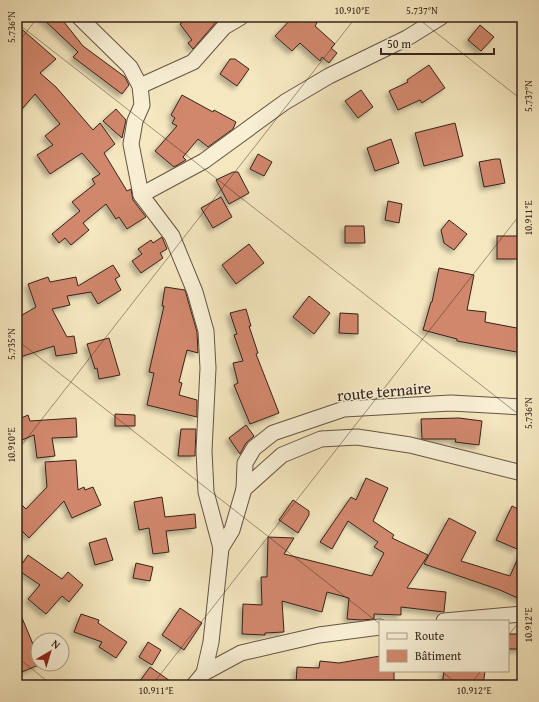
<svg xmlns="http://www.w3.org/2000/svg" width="539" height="702" viewBox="0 0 539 702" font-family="'Gentium Book Plus',serif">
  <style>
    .building { fill: #d1876c; stroke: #36231b; filter: url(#shadow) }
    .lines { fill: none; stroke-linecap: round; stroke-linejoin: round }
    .minor-casing { stroke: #665444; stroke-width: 17 }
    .minor { stroke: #f8efd5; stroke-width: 15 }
    .ticks { fill: none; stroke: #36231b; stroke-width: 1; stroke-opacity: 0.45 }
    .labels { text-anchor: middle; stroke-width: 3; stroke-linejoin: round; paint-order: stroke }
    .street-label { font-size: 16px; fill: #36231b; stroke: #f8efd5 }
    .neatline { fill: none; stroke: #36231b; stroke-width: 1.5 }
    .ticks-label { font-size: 10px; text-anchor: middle; fill: #36231b }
  </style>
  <defs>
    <filter id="shadow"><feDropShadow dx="-3.5" dy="3.5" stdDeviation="2" flood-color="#0004"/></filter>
  </defs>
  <rect width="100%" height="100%" fill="#f5e7bf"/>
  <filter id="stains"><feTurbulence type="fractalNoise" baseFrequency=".005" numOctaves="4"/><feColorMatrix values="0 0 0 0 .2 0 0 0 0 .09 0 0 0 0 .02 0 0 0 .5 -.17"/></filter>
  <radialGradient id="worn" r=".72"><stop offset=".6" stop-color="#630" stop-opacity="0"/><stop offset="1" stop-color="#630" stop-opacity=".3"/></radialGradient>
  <g class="building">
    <polygon points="41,17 60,17 83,46 125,77 129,85 122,94 73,57 78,52"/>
    <polygon points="189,17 223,17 217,21 193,49 188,43 192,40 180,24"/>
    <polygon points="293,17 311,17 317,23 315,26 335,44 331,48 337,53 329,63 322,57 320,61 300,43 292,51 275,36"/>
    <polygon points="17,25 56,59 40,73 56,87 93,130 100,123 115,144 104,153 127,191 131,189 133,200 146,217 127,229 119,217 116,219 106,204 83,223 89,230 71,245 65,238 59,243 52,234 80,211 72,202 95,184 92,179 100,174 82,153 50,174 37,155 53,145 45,136 60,124 35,94 17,115"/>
    <polygon points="480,25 494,37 481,51 468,40"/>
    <polygon points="230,59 235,59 249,69 237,86 220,74"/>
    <polygon points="429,65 445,88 422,103 420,100 398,110 389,91 408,82 407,80"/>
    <polygon points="361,90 373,107 358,118 345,101"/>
    <polygon points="182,95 213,112 214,110 236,122 233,129 208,147 198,139 183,157 186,160 174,167 155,151 177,126 172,123 175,118 171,115"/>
    <polygon points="116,109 126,120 122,138 103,121"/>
    <polygon points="455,123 463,156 424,166 415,133"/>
    <polygon points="391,139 399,163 375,171 367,148"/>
    <polygon points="258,154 272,162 264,176 250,169"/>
    <polygon points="495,159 500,159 505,183 484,187 479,162"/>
    <polygon points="233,172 238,172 249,193 229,204 216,180"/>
    <polygon points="221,197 232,217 213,228 201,208"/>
    <polygon points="388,201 402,204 399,223 385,220"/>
    <polygon points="449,220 467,234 454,250 444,243 441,230"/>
    <polygon points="345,226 364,226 365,243 345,243"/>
    <rect x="497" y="236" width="21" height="23"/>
    <polygon points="162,237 167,249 160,253 163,258 141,273 132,261 142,254 138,249 151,240 153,243"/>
    <polygon points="249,244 264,263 236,284 222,265"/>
    <polygon points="113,265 120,276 115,279 121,290 98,304 91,292 67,296 70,305 52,309 67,337 74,336 77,353 56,356 54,346 17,358 17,318 36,307 28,284 48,277 50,282 76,277 78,286"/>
    <polygon points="439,268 474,275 467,310 486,312 485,322 522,329 522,353 457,341 457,339 423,330 431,302 432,302"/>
    <polygon points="165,287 185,290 197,332 198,353 187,350 179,382 182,383 179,395 197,400 197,417 147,405 154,373 149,372 164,306 162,306"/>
    <polygon points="309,296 330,313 314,334 293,317"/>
    <polygon points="246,309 251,326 249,326 258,353 256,354 279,413 250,424 234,385 238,383 233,363 243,361 234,335 237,334 230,313"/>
    <polygon points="340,313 358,314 358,334 339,333"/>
    <polygon points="109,338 120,375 99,379 97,368 95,369 87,344"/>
    <polygon points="115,414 135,415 135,426 115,426"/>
    <polygon points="28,415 30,421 76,418 77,437 52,438 55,456 37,458 34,435 17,442 17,420"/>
    <polygon points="459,418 482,421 479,445 455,442 456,439 422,439 421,419"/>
    <polygon points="246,425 254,436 246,443 240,454 229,438"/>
    <polygon points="181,429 196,429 195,456 178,456"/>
    <polygon points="76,460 78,490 84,487 85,490 93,487 101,505 72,518 64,501 29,538 17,526 17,500 26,509 47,487 45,462"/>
    <polygon points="366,478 388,488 373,521 394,535 392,538 428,555 407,588 446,592 444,612 401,607 401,615 374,614 374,619 362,620 347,619 349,598 327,592 322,612 282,601 284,632 265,633 265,635 242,634 243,604 262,605 261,577 267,577 268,537 294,538 284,554 372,576 384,553 374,547 378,542 348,521 332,549 320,542 351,497 356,500"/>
    <polygon points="162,497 165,517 195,514 196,528 166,531 169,552 153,554 149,528 139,530 134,502"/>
    <polygon points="293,500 309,511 309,515 298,533 279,520"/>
    <polygon points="512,506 522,511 522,539 517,549 496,540"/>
    <polygon points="449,518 476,532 461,561 510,576 522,549 522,600 500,590 424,564"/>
    <polygon points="106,538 113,560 95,565 89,543"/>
    <polygon points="28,555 62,579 68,572 83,585 69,602 62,596 46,614 28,599 40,585 18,570"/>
    <polygon points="136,563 153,567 150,581 133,578"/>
    <polygon points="17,606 38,656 38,664 41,664 17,674"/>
    <polygon points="180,608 202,623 184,650 162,635"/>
    <polygon points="81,614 99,620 98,623 127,642 116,658 99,647 102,642 74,632"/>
    <rect x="508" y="634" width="14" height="15"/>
    <polygon points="148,642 161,650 152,665 139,657"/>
    <polygon points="380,656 380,671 394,671 394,685 372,685 372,682 352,685 296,685 297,667 319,668 320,661 339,663"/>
    <polygon points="150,667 176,685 137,685"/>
    <polygon points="444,671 485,671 483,685 442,685"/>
  </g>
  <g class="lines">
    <g class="minor-casing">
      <g id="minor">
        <polyline points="79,17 130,67 140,86 142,105 135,121 131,144 141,195 172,236 195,292 206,331 208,368 204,451 206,492 221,548"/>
        <polyline points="140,86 193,62 224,27 241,17"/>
        <polyline points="141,195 204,161 285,102 329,76 407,38 441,17"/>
        <polyline points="244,489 245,463 254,448 273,433 344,409 451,403 522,407"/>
        <polyline points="444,621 522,614"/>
        <polyline points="204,673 241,653 319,635 380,627"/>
        <polyline points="194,685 204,673 211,642 221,548 232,530 244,489 282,455 321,439 357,437 410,445 522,473"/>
      </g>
    </g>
    <use href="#minor" class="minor"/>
  </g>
  <path class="ticks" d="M416,17L522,100M17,23L522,417M17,44L38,17M17,340L380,624M17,451L356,17M508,636L522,618M17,657L52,685M441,671L459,685M152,685L522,212M470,685L481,671"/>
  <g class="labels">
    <g class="street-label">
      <text transform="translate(384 391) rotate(-5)" y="6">route ternaire</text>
    </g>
  </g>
  <rect width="539" height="702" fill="none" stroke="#f5e7bf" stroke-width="44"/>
  <rect x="379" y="620" width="130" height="52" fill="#f8efd5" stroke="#aa9d8b"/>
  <rect x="387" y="633" width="20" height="6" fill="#f8efd5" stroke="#aa9d8b"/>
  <text x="415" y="640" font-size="12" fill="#36231b">Route</text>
  <rect x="387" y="650" width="20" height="12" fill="#d1876c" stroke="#aa9d8b"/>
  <text x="415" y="660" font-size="12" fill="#36231b">Bâtiment</text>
  <g transform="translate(50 652) rotate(38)"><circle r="19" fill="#f8efd5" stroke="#aa9d8b"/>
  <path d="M0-3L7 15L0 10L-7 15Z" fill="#8f2418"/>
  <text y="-6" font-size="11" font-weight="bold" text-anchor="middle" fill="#36231b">N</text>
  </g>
  <path d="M381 48v6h113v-6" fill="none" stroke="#36231b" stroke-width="2"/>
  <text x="387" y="48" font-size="12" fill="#36231b" stroke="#f8efd5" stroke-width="3" paint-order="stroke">50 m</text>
  <rect x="22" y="22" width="495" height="658" class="neatline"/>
  <g class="ticks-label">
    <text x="352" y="14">10.910°E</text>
    <text x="422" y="14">5.737°N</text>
    <text transform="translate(11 27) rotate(-90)" y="4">5.736°N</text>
    <text transform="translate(528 96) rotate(-90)" y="4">5.737°N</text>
    <text transform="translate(528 218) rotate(-90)" y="4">10.911°E</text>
    <text transform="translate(11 344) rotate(-90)" y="4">5.735°N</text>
    <text transform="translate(528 413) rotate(-90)" y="4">5.736°N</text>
    <text transform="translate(11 445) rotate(-90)" y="4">10.910°E</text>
    <text transform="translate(528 625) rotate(-90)" y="4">10.912°E</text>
    <text x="156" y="694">10.911°E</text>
    <text x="474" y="694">10.912°E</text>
  </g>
  <rect width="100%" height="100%" filter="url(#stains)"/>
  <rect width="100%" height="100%" fill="url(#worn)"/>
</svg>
